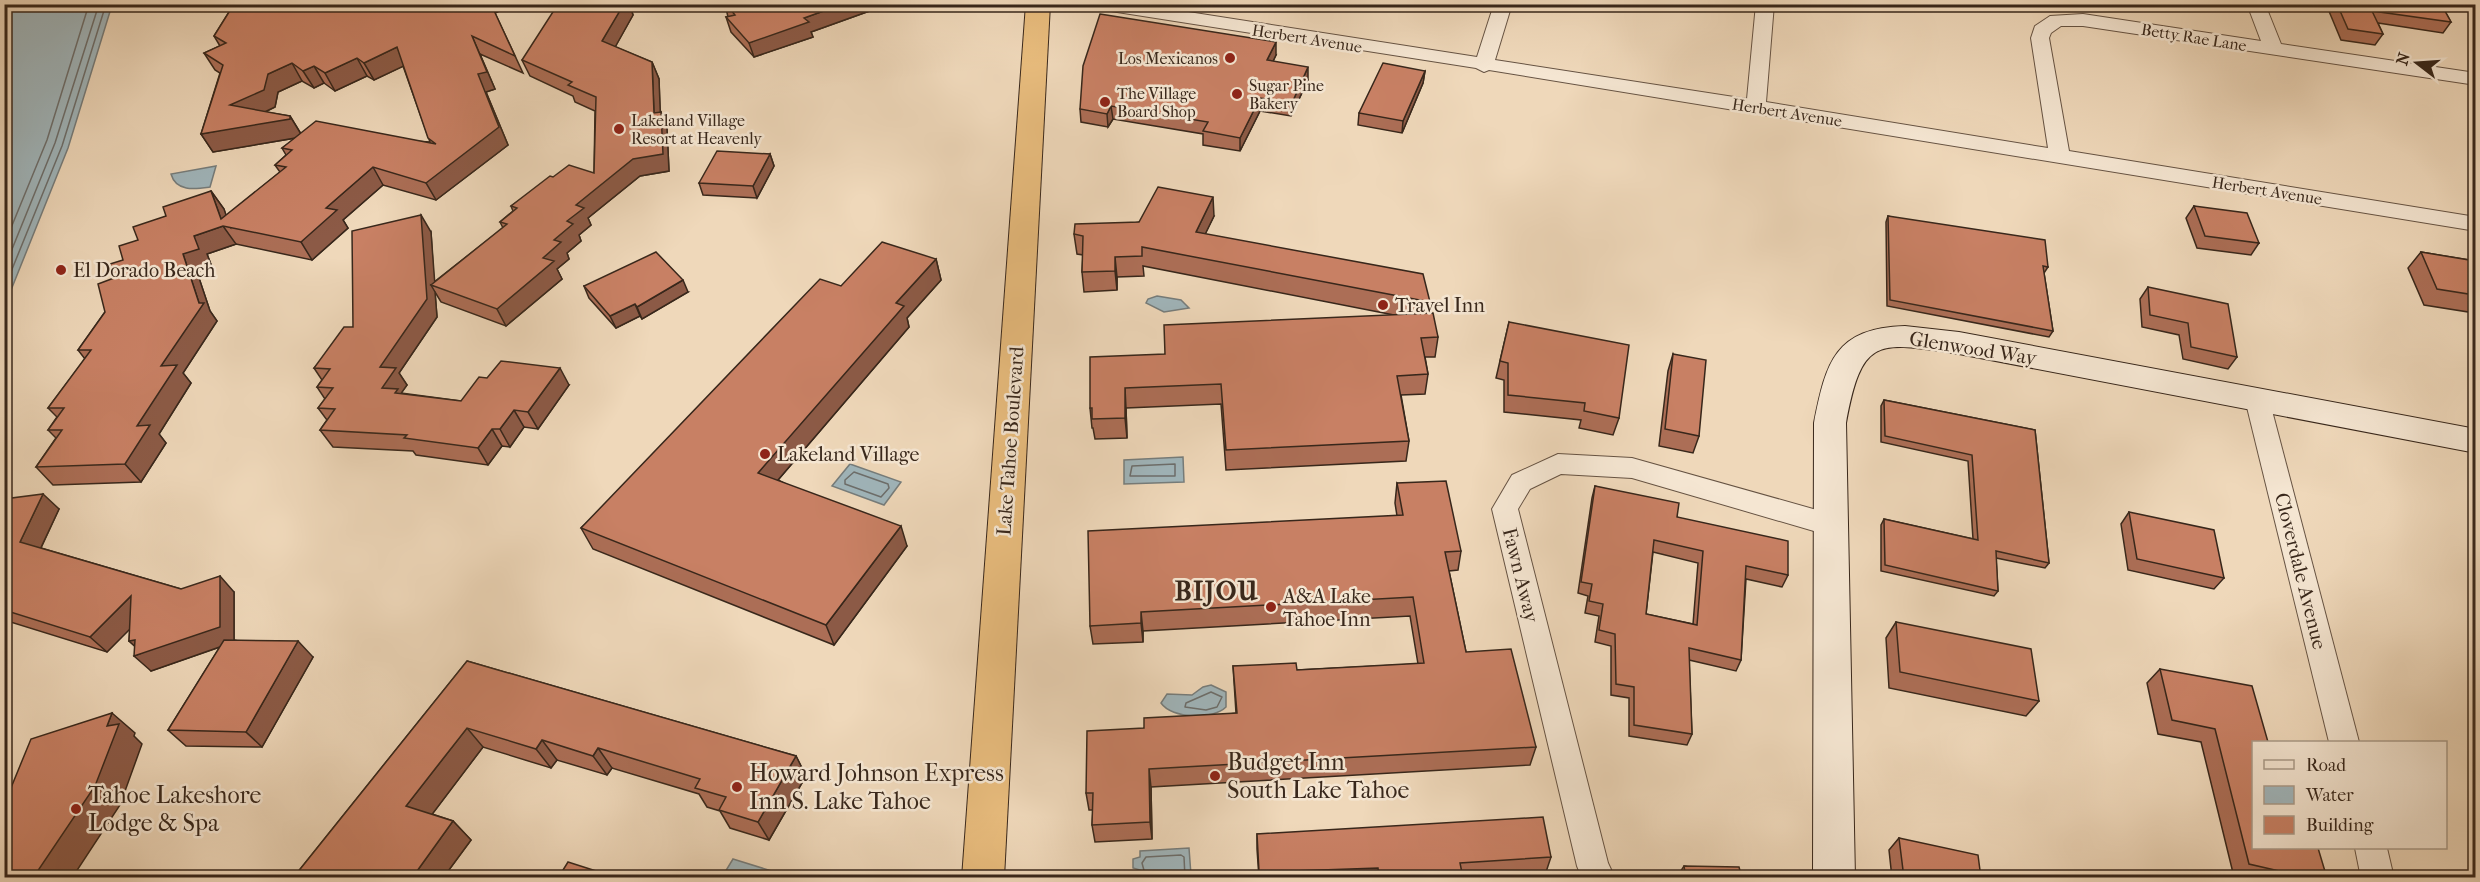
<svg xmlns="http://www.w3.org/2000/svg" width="2480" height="882" viewBox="0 0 2480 882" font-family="'IM FELL French Canon',serif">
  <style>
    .water { fill: #a0b6bc; stroke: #767d7c; stroke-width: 1.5 }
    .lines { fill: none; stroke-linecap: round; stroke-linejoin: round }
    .shore { stroke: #6c6e6c; stroke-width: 1.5 }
    .street-casing { stroke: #665343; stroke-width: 2 }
    .secondary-casing { stroke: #38271b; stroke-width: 2 }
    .highway-casing { stroke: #38271b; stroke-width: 2 }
    .street { fill: #f5e6d2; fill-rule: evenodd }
    .secondary { fill: #f5e6d2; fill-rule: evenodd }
    .highway { fill: #e8bc7d; fill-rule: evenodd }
    .wall { fill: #ac6e56; stroke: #38271b; stroke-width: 1.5; fill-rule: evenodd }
    .shaded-wall { fill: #8c5a46; stroke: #38271b; stroke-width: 1.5 }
    .building { fill: #c88064; stroke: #38271b; stroke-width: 1.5; fill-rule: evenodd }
    .poi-dot { fill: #8f2418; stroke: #f5e6d2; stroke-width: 2 }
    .labels { text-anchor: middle; stroke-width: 5; stroke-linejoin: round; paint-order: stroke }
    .far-street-label { font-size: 16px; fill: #38271b; stroke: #f5e6d2 }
    .far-poi-label { font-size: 16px; fill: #38271b; stroke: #f5e6d2; text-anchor: start }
    .poi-label { font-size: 20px; fill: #38271b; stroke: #f5e6d2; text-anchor: start }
    .street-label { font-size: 20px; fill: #38271b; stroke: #f5e6d2 }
    .near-poi-label { font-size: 24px; fill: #38271b; stroke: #f5e6d2; text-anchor: start }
    .district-label { font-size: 26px; font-weight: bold; letter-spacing: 1.5px; fill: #38271b; stroke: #f5e6d2 }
  </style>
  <rect width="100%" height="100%" fill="#efd8ba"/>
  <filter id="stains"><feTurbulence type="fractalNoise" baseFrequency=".00333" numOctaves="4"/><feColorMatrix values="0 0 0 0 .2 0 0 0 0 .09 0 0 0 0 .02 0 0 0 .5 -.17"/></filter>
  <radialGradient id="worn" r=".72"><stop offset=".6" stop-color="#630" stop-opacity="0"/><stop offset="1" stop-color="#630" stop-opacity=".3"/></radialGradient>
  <g class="water">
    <polygon points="5,4 112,5 68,148 5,305"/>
    <path d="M216,166L210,187C195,189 176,192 171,174Z"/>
    <polygon points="1157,296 1181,300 1189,308 1164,312 1146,303 1148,299"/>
    <polygon points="1183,457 1184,482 1124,484 1124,460"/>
    <polygon points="850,464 901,482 884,505 832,486"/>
    <path d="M1211,685L1226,692V707C1213,720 1172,719 1161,703L1167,694L1192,695L1203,687Z"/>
    <polygon points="1189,848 1191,875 1140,877 1140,870 1133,868 1133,859 1140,857 1140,851"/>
    <polygon points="733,859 791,877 722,877"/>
  </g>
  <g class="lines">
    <g class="shore">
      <polyline points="4,245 47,140 89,4"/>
      <polyline points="4,269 55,143 99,4"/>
      <polyline points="4,289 62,146 106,4"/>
      <polygon points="1175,464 1175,476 1130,476 1132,466"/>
      <polygon points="854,472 888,484 889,488 881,497 845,484 845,480"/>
      <polygon points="1211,692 1222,697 1217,707 1206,710 1185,707 1186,703"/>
      <polyline points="1146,878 1142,863 1146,857 1181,855 1184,857 1185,878"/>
    </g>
    <g class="street-casing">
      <g id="street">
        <polygon points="1089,4 1137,4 1477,57 1494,4 1512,4 1495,60 1747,99 1756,4 1774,4 1766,102 2048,148 2031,38 2035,26 2050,16 2083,14 2261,41 2247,4 2265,4 2281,44 2476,73 2476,85 2083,26 2061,26 2051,33 2049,38 2069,151 2476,217 2476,231 1489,70 1484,72 1476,68 1098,9"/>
        <polygon points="2257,390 2266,393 2269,399 2359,742 2329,742 2245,399 2248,393"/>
        <polygon points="1558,454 1632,458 1831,514 1841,518 1844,525 1841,532 1831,536 1632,478 1561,474 1530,489 1518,509 1608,863 1615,878 1582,878 1577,866 1492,509 1512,475"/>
        <polygon points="2355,848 2387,848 2394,878 2361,878"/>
      </g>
    </g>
    <g class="secondary-casing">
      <path id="secondary" d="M1905,326L1959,332L2476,429V453L1959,354C1878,342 1862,335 1846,423L1855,878H1813L1814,423C1826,362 1835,328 1905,326Z"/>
    </g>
    <g class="highway-casing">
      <polygon id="highway" points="1026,4 1050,4 1004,878 962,878"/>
    </g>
    <use href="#street" class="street"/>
    <use href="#secondary" class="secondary"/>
    <use href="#highway" class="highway"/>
  </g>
  <g class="wall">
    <path d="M234,4H514L495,13L523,73L480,54L495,89L486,92L508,145L436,200L383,185L343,220L348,228L312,260L236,244L207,254L212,267L197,272L210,311L217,321L183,373L191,383L159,434L166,443L141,482L53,485L36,467L56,438L48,430L57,417L48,408L85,359L78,350L105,312L114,278L123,260L138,240L166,216L211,191L224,209L226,216L280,172L275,165L286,155L282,148L296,138L213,152L201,134L220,73L215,70L204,53L220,46L214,36ZM403,66L430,142L301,134L290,116L265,112L275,107L278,92L302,81L314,88L324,83L335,91L367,76L374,80Z"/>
    <polygon points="725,4 889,4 811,32 813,37 754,57 731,32 726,17 728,17"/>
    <polygon points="2326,4 2441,4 2451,22 2443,33 2378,23 2383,34 2375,45 2341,40"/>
    <polygon points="631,9 633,15 615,47 652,62 659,79 660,112 661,112 667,129 669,171 640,176 588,218 591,225 579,235 581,241 567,253 569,259 557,269 562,279 506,326 441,302 435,292 437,317 399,373 407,385 401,393 461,401 569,385 538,429 524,427 510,447 502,446 488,465 416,455 413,451 333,447 320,430 327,420 318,408 325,399 317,387 322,380 314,368 353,327 431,232 434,282 503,228 500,222 513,211 511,206 553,177 594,173 595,111 575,102 573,96 530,76 522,60"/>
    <polygon points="1276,55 1273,61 1308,80 1291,116 1260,111 1240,151 1203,145 1203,134 1113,119 1108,127 1081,122 1080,109"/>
    <polygon points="1425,71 1423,83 1402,133 1358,125 1359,113"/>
    <polygon points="770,154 774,166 757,198 703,195 699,183"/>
    <polygon points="2194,206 2259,243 2251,255 2197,248 2186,218"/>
    <polygon points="1214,216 1205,234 1430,302 1428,313 1438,337 1435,357 1425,357 1428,374 1425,394 1401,395 1409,441 1406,461 1226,470 1221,404 1126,408 1127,438 1095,439 1093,428 1092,428 1090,408 1165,354 1394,315 1143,266 1144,276 1117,277 1117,290 1084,292 1082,272 1083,255 1077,254 1074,234 1139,222"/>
    <polygon points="1888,216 2048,267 2044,273 2053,331 2049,337 1887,306 1886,222"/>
    <polygon points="2421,252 2475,261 2475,313 2424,305 2408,268"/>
    <polygon points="936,259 941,280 907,318 909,327 778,480 907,546 834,645 593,549 581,528 841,286"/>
    <polygon points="584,286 688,292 642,319 640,316 616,328 589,298"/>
    <polygon points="2148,287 2237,357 2228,369 2183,359 2179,335 2142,327 2140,299"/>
    <polygon points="1509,322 1619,418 1613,435 1579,428 1581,420 1504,412 1504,380 1496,378"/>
    <polygon points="1673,354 1699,436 1693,453 1659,446 1668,371"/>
    <polygon points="1884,400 2035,430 2049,563 2045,568 1996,558 1998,591 1994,596 1881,571 1881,525 1884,519 1973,539 1968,461 1881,442 1881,406"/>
    <polygon points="1397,483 1461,551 1458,570 1449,571 1466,652 1536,747 1530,765 1151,787 1152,839 1095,842 1092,825 1093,810 1089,810 1086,793 1144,728 1236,713 1233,666 1297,670 1418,664 1410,616 1143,631 1143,642 1093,644 1090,626 1397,516 1395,503"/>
    <path d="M1595,486L1677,517L1788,575L1782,587L1746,579L1741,660L1736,671L1689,660L1692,734L1687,745L1629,736V698L1611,695V646L1595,642L1599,616L1585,613L1588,596L1578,593L1592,498ZM1653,552L1698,563L1693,624L1646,614Z"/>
    <polygon points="4,499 59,509 41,548 181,589 234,592 234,640 313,657 262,747 186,746 168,730 220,647 151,671 135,646 129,641 130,628 107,652 4,620"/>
    <polygon points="2129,512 2224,578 2214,589 2128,570 2121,524"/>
    <polygon points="1896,622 2039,701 2026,716 1889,688 1886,638"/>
    <polygon points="467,661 796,756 806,776 769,840 730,828 720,811 707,807 699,794 612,768 607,775 557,760 551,768 483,747 432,814 453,821 471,840 443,878 293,878"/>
    <polygon points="2160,669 2253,742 2327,878 2234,877 2201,742 2158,734 2147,683"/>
    <polygon points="1257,834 1551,857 1546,872 1463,877 1463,878 1259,878 1257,849"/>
    <polygon points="1899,838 1981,878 1892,878 1889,850"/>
    <polygon points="1684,866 1742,878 1679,878 1678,875"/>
  </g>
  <g class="shaded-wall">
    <polygon points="491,4 514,4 495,13"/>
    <polygon points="623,4 633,4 631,9 633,15 609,58 602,41"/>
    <polygon points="843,4 889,4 811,32 813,37 754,57 749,43 804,18"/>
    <polygon points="472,36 495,89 486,92 508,145 436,200 426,183 478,74"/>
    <polygon points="1276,42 1276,55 1267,74 1267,60"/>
    <polygon points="397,47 406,65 374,80 364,63"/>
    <polygon points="357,58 367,76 335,91 325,73"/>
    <polygon points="652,62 659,79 661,130 654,113"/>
    <polygon points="292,63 302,81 278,92 275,107 242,123 230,105 268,74"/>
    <polygon points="314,66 324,83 314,88 303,71"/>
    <polygon points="1308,67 1308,80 1291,116 1292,103"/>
    <polygon points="1425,71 1423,83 1402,133 1403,121"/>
    <polygon points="1260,98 1260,111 1240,151 1240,138"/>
    <polygon points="1111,106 1113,119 1108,127 1107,114"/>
    <polygon points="661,112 667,129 669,171 640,176 588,218 591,225 579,235 581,241 567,253 569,259 557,269 562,279 506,326 497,309 543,258 576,205"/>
    <polygon points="290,116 301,134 301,137 213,152 201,134"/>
    <polygon points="770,154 774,166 757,198 753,186"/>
    <polygon points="373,167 383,185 343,220 348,228 312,260 301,242 326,208"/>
    <polygon points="211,191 224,209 230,227 221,219"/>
    <polygon points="1213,197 1214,216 1197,251 1196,232"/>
    <polygon points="421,215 431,232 435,286 431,285 435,292 437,317 399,373 407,385 393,405 382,388 380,367"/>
    <polygon points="223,226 236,244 207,254 212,267 197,272 210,311 217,321 183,373 191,383 159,434 166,443 141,482 125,464 137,426 161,366 199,303 183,254 194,236"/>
    <polygon points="1115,257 1117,277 1117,290 1115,271"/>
    <polygon points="936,259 941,280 907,318 909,327 766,494 758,473 896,303"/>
    <polygon points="683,280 688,292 642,319 637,307"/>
    <polygon points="635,304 640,316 616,328 610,316"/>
    <polygon points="560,368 569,385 538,429 528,412"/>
    <polygon points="1125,388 1126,408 1127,438 1125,418"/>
    <polygon points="514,410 524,427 510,447 500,429"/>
    <polygon points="492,429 502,446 488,465 478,448"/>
    <polygon points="43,494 59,509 36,558 20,542"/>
    <polygon points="901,526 907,546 834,645 826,625"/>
    <polygon points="220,576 234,592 234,642 151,671 134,656 142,653 129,641"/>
    <polygon points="131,596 147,612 107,652 90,637"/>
    <polygon points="1141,612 1143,631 1143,642 1141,623"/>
    <polygon points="298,641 313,657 262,747 246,732"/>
    <polygon points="112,713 135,733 134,736 142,744 120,805 72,878 33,878 107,726"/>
    <polygon points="467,728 483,747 424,825 406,806"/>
    <polygon points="542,740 557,760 551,768 536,749"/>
    <polygon points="598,748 612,768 607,775 593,756"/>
    <polygon points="796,756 806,776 769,840 758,822"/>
    <polygon points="1149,769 1151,787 1152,839 1150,822"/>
    <polygon points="453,821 471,840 443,878 412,878"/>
  </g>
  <g class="building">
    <polygon points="234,4 392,4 391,6 395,4 491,4 515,56 472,36 487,72 478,74 499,127 426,183 373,167 326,208 337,210 301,242 223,226 194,236 199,249 183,254 199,303 204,303 161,366 177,365 137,426 150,425 125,464 36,467 62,430 48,430 64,408 48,408 91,350 78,350 105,312 98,284 114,278 110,264 123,260 119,246 138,240 133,227 166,216 163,207 211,191 221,219 286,167 275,165 292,150 282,148 316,121 436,144 428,138 397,47 364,63 357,58 325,73 314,66 303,71 292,63 268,74 264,90 230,105 290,116 290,119 201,134 223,65 204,53 226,43 214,36"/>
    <polygon points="558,4 624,4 602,41 652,62 654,113 661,112 663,154 633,159 576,205 584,208 567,221 573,224 554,240 561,242 543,258 554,261 497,309 431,285 507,224 500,222 517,208 511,206 550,176 553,177 569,165 594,173 596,97 568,85 572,82 522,60"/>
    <polygon points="726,4 843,4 804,18 809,22 749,43 726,17 735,15"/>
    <polygon points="2337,4 2441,4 2451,22 2372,11 2383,34 2348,29"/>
    <polygon points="1100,14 1276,42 1267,60 1308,67 1292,103 1260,98 1240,138 1203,131 1208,122 1111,106 1107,114 1080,109 1083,66"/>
    <polygon points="1383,63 1425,71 1403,121 1359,113"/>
    <polygon points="717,151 770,154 753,186 699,183"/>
    <polygon points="1158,187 1213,197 1196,232 1423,274 1430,302 1142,247 1142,256 1115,257 1115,271 1082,272 1083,236 1074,234 1075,224 1139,222"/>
    <polygon points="2194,206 2247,213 2259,243 2205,236"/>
    <polygon points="421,215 427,299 380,367 396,368 382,388 398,389 395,393 461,401 479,377 487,378 501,361 560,368 528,412 514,410 500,429 492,429 478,448 404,438 407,435 320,430 335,409 318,408 333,388 317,387 330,369 314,368 344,327 353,327 352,231"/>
    <polygon points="1888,216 2045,240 2048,267 2043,266 2053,331 1890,300"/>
    <polygon points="882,242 936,259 896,303 904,306 758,473 901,526 826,625 581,528 820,279 841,286"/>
    <polygon points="656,252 683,280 637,307 635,304 610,316 584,286"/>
    <polygon points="2421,252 2475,261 2475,295 2437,289"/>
    <polygon points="2148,287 2228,304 2237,357 2191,347 2188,323 2150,315"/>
    <polygon points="1433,313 1438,337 1421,338 1428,374 1397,376 1409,441 1226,450 1221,384 1125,388 1125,418 1092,419 1092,408 1090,408 1090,357 1165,354 1164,325"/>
    <polygon points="1509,322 1629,345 1619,418 1584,411 1585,403 1508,395 1508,363 1500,361"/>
    <polygon points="1673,354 1706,360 1699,436 1665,429"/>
    <polygon points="1884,400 2035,430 2049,563 1996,551 1998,591 1885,565 1884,519 1978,540 1972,455 1885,436"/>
    <polygon points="1446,481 1461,551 1445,552 1466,652 1511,649 1536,747 1149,769 1150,822 1092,825 1093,793 1086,793 1087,731 1144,728 1144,718 1237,713 1233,666 1296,663 1297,670 1424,663 1413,597 1141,612 1141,623 1090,626 1088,531 1403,515 1397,483"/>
    <path d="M1595,486L1679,503L1677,517L1788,541V575L1746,566L1741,660L1689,648L1692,734L1634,725V687L1616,684L1615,634L1599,630L1603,604L1589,601L1592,584L1581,582ZM1654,540L1703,551L1697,625L1646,614Z"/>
    <polygon points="43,494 20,542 181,589 220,576 220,627 134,656 135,640 129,641 131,596 90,637 4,610 4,499"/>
    <polygon points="2129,512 2214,530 2224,578 2137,559"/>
    <polygon points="1896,622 2031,649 2039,701 1900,672"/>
    <polygon points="224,640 298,641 246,732 168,730"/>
    <polygon points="467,661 796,756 758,822 719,810 726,797 695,788 700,779 598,748 593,756 542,740 536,749 467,728 406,806 453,821 412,878 293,878"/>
    <polygon points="2160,669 2252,686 2268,742 2253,742 2253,848 2318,848 2327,878 2310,878 2249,864 2215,729 2172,720"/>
    <polygon points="112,713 107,726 119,724 95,786 33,878 4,878 4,799 8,795 31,739"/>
    <polygon points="1543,817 1551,857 1460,863 1463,878 1379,878 1378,868 1259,872 1257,834"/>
    <polygon points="1899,838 1978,855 1981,878 1904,878"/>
    <polygon points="568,862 618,878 558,878"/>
    <polygon points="1684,866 1739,867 1742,878 1686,878"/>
  </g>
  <g class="poi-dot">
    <circle cx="1230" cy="58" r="6"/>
    <circle cx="1237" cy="94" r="6"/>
    <circle cx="1105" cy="102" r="6"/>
    <circle cx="619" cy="129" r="6"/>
    <circle cx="61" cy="270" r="6"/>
    <circle cx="1383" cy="305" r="6"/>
    <circle cx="765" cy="454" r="6"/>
    <circle cx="1271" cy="607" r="6"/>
    <circle cx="1215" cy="776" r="6"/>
    <circle cx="737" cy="787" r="6"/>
    <circle cx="76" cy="809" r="6"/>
  </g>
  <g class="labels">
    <g class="far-street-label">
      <text transform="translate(2194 37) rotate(9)" y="6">Betty Rae Lane</text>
      <text transform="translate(1307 38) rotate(9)" y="6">Herbert Avenue</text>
      <text transform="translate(1787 112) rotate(9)" y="6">Herbert Avenue</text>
      <text transform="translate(2267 190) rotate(9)" y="6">Herbert Avenue</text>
    </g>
    <g class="far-poi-label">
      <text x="1218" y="64" text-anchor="end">Los Mexicanos</text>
      <text x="1249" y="91">Sugar Pine<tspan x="1249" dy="18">Bakery</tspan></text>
      <text x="1117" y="99">The Village<tspan x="1117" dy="18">Board Shop</tspan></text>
      <text x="631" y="126">Lakeland Village<tspan x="631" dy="18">Resort at Heavenly</tspan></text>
    </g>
    <g class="poi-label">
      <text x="73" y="277">El Dorado Beach</text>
      <text x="1395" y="312">Travel Inn</text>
      <text x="777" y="461">Lakeland Village</text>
      <text x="1283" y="603">A&amp;A Lake<tspan x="1283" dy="23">Tahoe Inn</tspan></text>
    </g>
    <g class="street-label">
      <text transform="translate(1973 348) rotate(9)" y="7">Glenwood Way</text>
      <text transform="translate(1010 441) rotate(-86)" y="7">Lake Tahoe Boulevard</text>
      <text transform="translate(2301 571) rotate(76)" y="7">Cloverdale Avenue</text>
      <text transform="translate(1521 575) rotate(76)" y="7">Fawn Away</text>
    </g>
    <g class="near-poi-label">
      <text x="1227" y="770">Budget Inn<tspan x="1227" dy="28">South Lake Tahoe</tspan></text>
      <text x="749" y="781">Howard Johnson Express<tspan x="749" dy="28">Inn S. Lake Tahoe</tspan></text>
      <text x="88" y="803">Tahoe Lakeshore<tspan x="88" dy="28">Lodge &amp; Spa</tspan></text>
    </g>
    <g class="district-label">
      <text x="1217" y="600">BIJOU</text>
    </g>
  </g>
  <rect width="2480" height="882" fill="none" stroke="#efd8ba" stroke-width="24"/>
  <rect x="6" y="6" width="2468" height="870" fill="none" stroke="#38271b" stroke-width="3"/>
  <rect x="12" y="12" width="2456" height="858" fill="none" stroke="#38271b" stroke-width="1.5"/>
  <rect x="2252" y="741" width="195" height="108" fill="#f5e6d2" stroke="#a99a89" stroke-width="1.5"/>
  <rect x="2264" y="760" width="30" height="9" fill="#f5e6d2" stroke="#a99a89" stroke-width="1.5"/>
  <text x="2306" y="771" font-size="18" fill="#38271b">Road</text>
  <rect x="2264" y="786" width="30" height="18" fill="#a0b6bc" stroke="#a99a89" stroke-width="1.5"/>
  <text x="2306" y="801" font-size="18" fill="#38271b">Water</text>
  <rect x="2264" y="816" width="30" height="18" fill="#c88064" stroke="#a99a89" stroke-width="1.5"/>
  <text x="2306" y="831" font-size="18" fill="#38271b">Building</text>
  <g transform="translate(2417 63) rotate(287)" stroke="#f5e6d2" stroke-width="4.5" paint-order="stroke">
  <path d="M0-4.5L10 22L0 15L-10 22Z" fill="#38271b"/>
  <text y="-9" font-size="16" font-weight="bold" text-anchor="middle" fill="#38271b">N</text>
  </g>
  <rect width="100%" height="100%" filter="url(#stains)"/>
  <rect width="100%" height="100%" fill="url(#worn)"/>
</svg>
